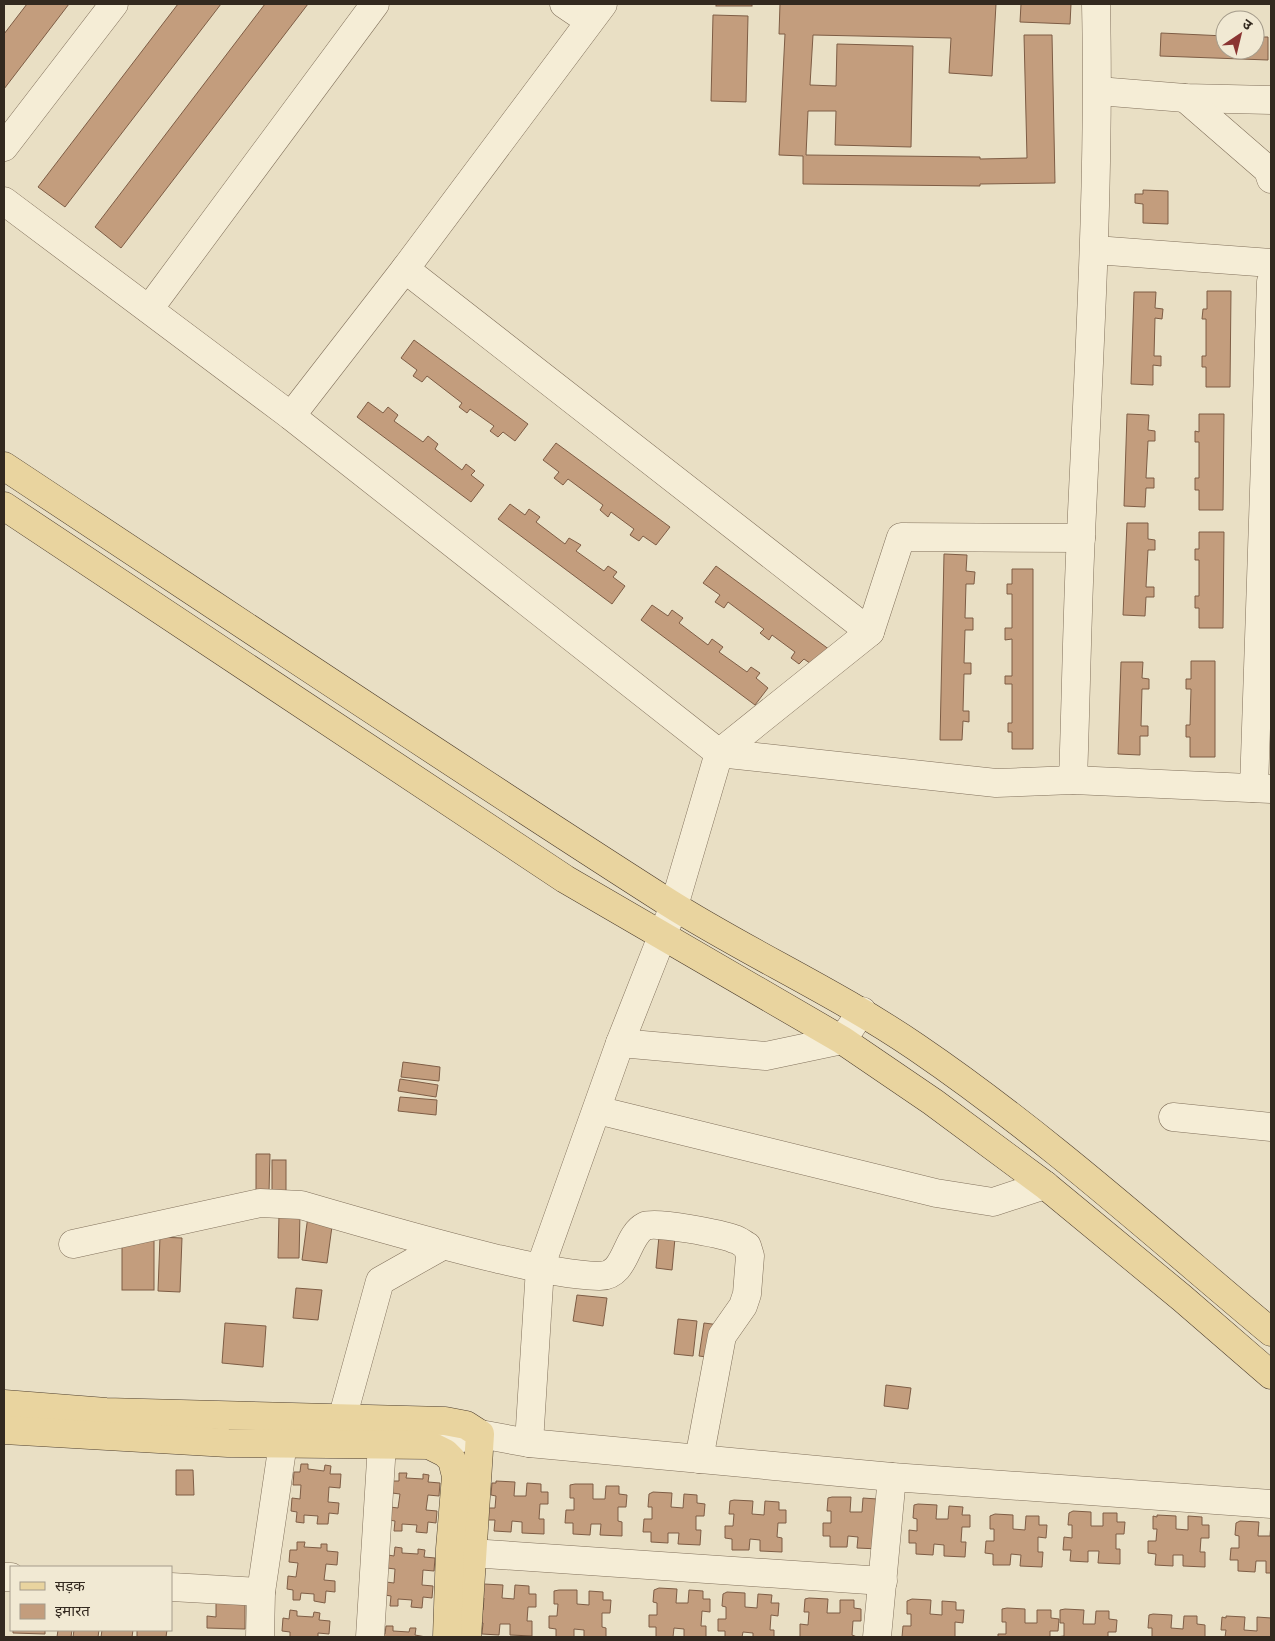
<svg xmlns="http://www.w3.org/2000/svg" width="1275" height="1641" viewBox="0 0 1275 1641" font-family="'Roboto Serif','Noto Sans Devanagari',serif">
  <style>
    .building { fill: #c39d7d; stroke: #7e5d45 }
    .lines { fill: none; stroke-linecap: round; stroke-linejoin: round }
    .minor-casing { stroke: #82715c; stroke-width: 29 }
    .major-casing { stroke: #504030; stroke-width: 29 }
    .minor { stroke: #f5edd6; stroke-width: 28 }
    .major { stroke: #e9d49f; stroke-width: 28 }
  </style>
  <rect width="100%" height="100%" fill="#e9dfc4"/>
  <g class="building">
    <polygon points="27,4 69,4 4,89 4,34"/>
    <polygon points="178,4 221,4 65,207 38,187"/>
    <polygon points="265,4 308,4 121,248 95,227"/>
    <rect x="716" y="4" width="36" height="2"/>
    <polygon points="780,4 996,4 992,76 949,73 951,38 813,35 810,85 836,86 837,44 913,46 911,147 835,145 836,111 808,111 806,155 980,157 980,159 1027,158 1024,35 1052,35 1055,183 980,184 980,186 803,184 803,156 779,155 785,34 779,34"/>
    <polygon points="1021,4 1071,4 1070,24 1020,22"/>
    <polygon points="713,15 748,16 746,102 711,101"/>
    <polygon points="1161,33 1225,36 1225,50 1255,50 1255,37 1268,37 1268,60 1160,56"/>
    <polygon points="1143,190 1168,191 1168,224 1143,223 1143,204 1135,203 1135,194 1143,194"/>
    <polygon points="1207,291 1231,291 1230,387 1206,387 1206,367 1202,367 1202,356 1206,356 1206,319 1202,319 1203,309 1207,309"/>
    <polygon points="1134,292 1156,292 1155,308 1163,309 1162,319 1155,318 1154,356 1161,356 1161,366 1153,365 1153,385 1131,384"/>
    <polygon points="414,340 528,424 515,441 503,432 498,437 490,431 494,426 470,409 467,413 459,407 462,403 427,376 422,382 413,376 417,370 401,358"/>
    <polygon points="368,402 383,413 388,407 398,415 394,421 423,442 428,436 438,444 435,449 462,470 466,464 475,471 471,475 484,485 471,502 357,417"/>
    <polygon points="1127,414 1149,415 1148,430 1155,431 1155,441 1148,441 1146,478 1154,478 1154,488 1146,488 1145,507 1124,506"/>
    <polygon points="1199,414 1224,414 1223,510 1199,510 1199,490 1195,490 1195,478 1199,478 1199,442 1195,442 1195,431 1199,432"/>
    <polygon points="556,443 670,527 656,545 643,536 639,541 630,535 634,529 611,512 608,517 600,510 603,505 568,479 563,485 554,478 559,472 543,460"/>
    <polygon points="510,504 525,515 529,509 540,517 536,522 565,544 569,538 581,545 576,551 604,571 608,566 617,572 613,577 625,586 612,604 498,519"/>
    <polygon points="1127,523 1148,523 1148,539 1155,540 1155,550 1148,550 1146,587 1154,587 1154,597 1146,597 1145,616 1123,615"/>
    <polygon points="1199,532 1224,532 1223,628 1199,628 1199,608 1195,608 1195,596 1199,596 1199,560 1195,560 1195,549 1199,549"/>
    <polygon points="944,554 967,555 966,571 975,572 974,584 966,584 965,618 973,618 973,630 965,630 964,663 971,663 971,674 964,674 963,711 969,711 969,722 963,721 962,740 940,740"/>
    <polygon points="716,566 830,650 817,668 804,659 799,664 791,658 795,652 772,635 769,640 760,633 764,629 728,602 724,608 715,602 720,595 703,583"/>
    <polygon points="1012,569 1033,569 1033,749 1012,749 1012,732 1008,732 1008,723 1012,723 1012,684 1005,684 1005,676 1012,676 1012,639 1005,640 1005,628 1012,628 1012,594 1007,594 1007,584 1012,584"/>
    <polygon points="652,605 668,616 672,610 683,618 679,623 708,645 712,639 723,647 719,652 747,672 751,667 760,673 756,678 768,688 755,705 641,620"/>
    <polygon points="1191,661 1215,661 1215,757 1190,757 1190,737 1186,737 1186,725 1190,725 1191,689 1186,689 1186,679 1191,679"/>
    <polygon points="1121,662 1143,662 1142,678 1149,679 1149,689 1142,689 1141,726 1148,726 1148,736 1140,736 1140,755 1118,754"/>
    <polygon points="403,1062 440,1067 439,1081 401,1077"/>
    <polygon points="400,1079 438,1085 436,1097 398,1091"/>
    <polygon points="400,1097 437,1100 436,1115 398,1111"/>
    <polygon points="256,1154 270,1154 269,1192 256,1192"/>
    <rect x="272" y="1160" width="14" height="31"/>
    <polygon points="279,1214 300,1214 299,1258 278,1258"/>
    <polygon points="308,1216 333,1219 327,1263 302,1260"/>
    <polygon points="659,1236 675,1238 672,1270 656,1268"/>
    <polygon points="160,1237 182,1238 180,1292 158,1291"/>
    <rect x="122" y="1240" width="32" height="50"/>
    <polygon points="296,1288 322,1290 318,1320 293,1318"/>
    <polygon points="577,1295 607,1298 603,1326 573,1321"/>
    <polygon points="678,1319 697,1321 693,1356 674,1354"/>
    <polygon points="225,1323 266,1326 263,1367 222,1363"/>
    <polygon points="704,1323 720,1325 715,1358 699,1356"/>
    <polygon points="886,1385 911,1388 908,1409 884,1406"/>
    <polygon points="301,1464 308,1464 308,1469 324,1471 325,1465 331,1466 330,1474 341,1474 340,1488 329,1487 328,1502 339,1503 338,1514 329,1513 328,1524 317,1524 318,1516 304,1515 304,1523 296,1522 297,1512 291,1511 292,1498 300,1499 301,1485 293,1485 294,1472 300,1472"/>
    <polygon points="176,1470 193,1470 194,1495 176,1495"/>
    <polygon points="399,1473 407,1473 406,1478 423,1479 423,1474 429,1475 428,1482 440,1483 439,1496 428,1495 426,1510 437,1511 436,1523 428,1522 427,1533 416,1532 417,1525 402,1524 402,1531 394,1531 395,1521 389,1520 390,1507 398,1508 400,1494 392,1493 392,1481 399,1481"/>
    <polygon points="496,1481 515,1482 514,1496 526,1496 527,1483 541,1484 541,1492 548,1492 548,1504 540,1504 539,1519 544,1519 544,1534 522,1533 522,1522 512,1521 511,1532 494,1531 495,1520 487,1520 487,1508 495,1508 496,1496 491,1495 492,1483 496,1483"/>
    <polygon points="575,1484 593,1484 593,1499 605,1499 606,1486 619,1486 619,1494 627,1495 626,1507 618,1507 618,1521 622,1522 622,1536 600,1535 601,1524 591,1524 590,1535 573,1534 573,1523 565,1523 566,1510 574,1510 574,1498 570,1498 570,1485"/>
    <polygon points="653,1492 672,1493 671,1507 683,1508 684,1494 697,1495 697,1503 705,1504 704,1516 696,1516 696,1530 701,1530 700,1545 678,1544 679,1533 668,1533 668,1543 651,1542 651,1532 643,1532 644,1519 652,1519 652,1507 648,1507 649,1494"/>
    <polygon points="832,1497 851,1497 850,1512 862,1512 863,1498 877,1499 879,1549 857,1548 858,1537 848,1536 847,1547 830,1547 830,1536 823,1536 823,1523 831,1523 831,1511 827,1511 828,1498"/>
    <polygon points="734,1500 753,1501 752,1514 764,1515 765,1501 779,1502 779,1510 786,1510 786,1523 778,1523 777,1537 782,1538 782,1552 760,1551 760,1540 750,1539 749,1550 732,1550 732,1539 725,1538 725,1526 733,1526 734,1514 729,1514 730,1501"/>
    <polygon points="918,1504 937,1505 936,1519 948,1519 949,1506 963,1507 962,1515 970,1515 970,1527 962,1527 961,1542 966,1542 965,1557 944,1556 944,1545 934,1544 933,1555 916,1554 916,1543 909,1543 909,1530 917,1531 917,1519 913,1518 914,1505"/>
    <polygon points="1073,1511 1091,1512 1091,1526 1103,1526 1103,1513 1117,1513 1117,1522 1125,1522 1124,1534 1116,1534 1116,1549 1120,1549 1120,1564 1098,1563 1099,1551 1088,1551 1088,1562 1070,1561 1071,1550 1063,1550 1064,1537 1072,1538 1072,1525 1068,1525 1069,1513"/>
    <polygon points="995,1514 1013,1515 1013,1529 1025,1530 1026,1516 1039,1516 1039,1525 1047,1525 1046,1538 1038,1537 1038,1552 1043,1552 1042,1567 1020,1566 1021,1555 1011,1554 1010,1565 993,1565 993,1554 985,1553 986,1541 994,1541 994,1529 990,1529 990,1516"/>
    <polygon points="1157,1515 1176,1516 1176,1529 1188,1530 1188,1516 1202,1517 1202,1525 1209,1525 1209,1538 1201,1538 1200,1552 1205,1552 1205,1567 1183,1566 1183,1555 1173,1555 1173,1566 1155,1565 1156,1554 1148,1553 1148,1541 1156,1541 1157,1529 1153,1529 1153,1516 1157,1517"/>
    <polygon points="1240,1521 1259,1522 1258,1536 1270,1536 1271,1523 1271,1573 1266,1573 1266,1561 1256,1561 1255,1572 1238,1571 1238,1560 1230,1560 1231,1548 1239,1548 1239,1536 1235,1535 1236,1523"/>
    <polygon points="297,1542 305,1542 304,1547 321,1548 321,1544 327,1544 327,1551 338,1552 337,1565 326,1564 324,1580 335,1581 335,1592 326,1591 325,1603 314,1601 314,1594 301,1593 300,1600 293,1600 293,1590 287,1589 288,1576 296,1577 298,1563 289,1562 290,1550 297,1550"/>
    <polygon points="395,1547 402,1548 402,1553 418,1554 418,1549 425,1550 424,1557 435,1558 434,1571 423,1570 422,1585 433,1586 432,1598 423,1597 422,1608 411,1607 412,1600 398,1599 398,1606 390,1606 391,1596 385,1595 386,1582 394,1583 395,1569 387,1568 388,1555 394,1556"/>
    <polygon points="484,1584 503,1585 502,1598 514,1599 515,1585 529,1586 529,1594 536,1594 536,1607 528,1607 527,1621 532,1621 532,1636 510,1635 510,1624 500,1624 499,1635 482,1634 483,1623 475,1622 475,1610 483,1610 484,1598 479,1598 480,1585 484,1586"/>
    <polygon points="659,1588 677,1589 676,1603 688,1603 689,1590 703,1591 703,1599 710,1599 710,1612 702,1611 701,1626 706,1626 706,1637 684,1637 684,1629 674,1628 673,1637 656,1637 656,1627 649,1627 649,1615 657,1615 657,1603 653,1602 654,1590"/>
    <polygon points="559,1590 577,1590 577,1604 589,1605 589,1591 603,1592 603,1600 611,1600 610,1613 602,1613 602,1627 606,1628 606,1637 584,1637 584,1630 574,1629 574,1637 556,1637 556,1629 549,1628 549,1616 557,1616 558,1604 554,1604 554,1591"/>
    <polygon points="727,1592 745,1593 745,1607 757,1608 758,1594 772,1595 771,1603 779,1603 778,1616 771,1615 770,1630 774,1630 774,1637 753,1637 753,1633 743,1632 742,1637 725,1637 725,1631 718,1631 718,1619 726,1619 726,1607 722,1606 723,1594"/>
    <polygon points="809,1598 828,1599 827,1613 840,1613 840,1600 854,1600 854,1608 861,1609 861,1621 853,1621 852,1635 857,1637 800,1637 800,1624 808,1625 809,1612 804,1612 805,1599"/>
    <polygon points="912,1599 931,1600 930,1614 942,1615 942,1601 956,1602 956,1610 964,1610 963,1623 955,1622 955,1637 902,1637 903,1626 911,1626 911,1614 907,1614 907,1601"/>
    <polygon points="216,1601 245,1601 245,1629 207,1628 207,1616 216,1617"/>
    <polygon points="1007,1608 1025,1609 1025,1623 1037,1623 1037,1610 1051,1610 1051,1618 1059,1619 1058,1631 1050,1631 1050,1637 998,1637 998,1634 1006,1634 1006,1622 1002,1622 1002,1609"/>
    <polygon points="1065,1609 1084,1610 1083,1624 1095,1624 1096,1611 1109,1611 1109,1619 1117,1620 1116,1632 1108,1632 1108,1637 1056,1637 1064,1636 1064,1623 1060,1623 1060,1610"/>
    <polygon points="290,1610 297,1611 297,1616 313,1617 314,1612 320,1613 319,1620 330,1621 329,1634 318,1633 318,1637 290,1637 290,1632 282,1631 283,1618 289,1619"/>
    <polygon points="1153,1614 1172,1615 1171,1628 1183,1629 1184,1616 1197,1616 1197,1624 1205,1625 1205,1637 1152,1637 1152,1628 1148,1628 1149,1615"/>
    <polygon points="1226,1616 1245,1617 1244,1630 1257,1631 1257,1617 1271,1618 1271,1637 1225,1637 1226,1630 1221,1630 1222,1617 1226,1618"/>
    <polygon points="386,1626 393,1626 393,1631 409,1632 410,1628 416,1628 415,1635 426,1637 379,1637 379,1634 385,1634"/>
    <polygon points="13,1630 45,1630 45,1634 13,1633"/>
    <polygon points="58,1630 72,1630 71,1637 57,1637"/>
    <polygon points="74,1630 99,1630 98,1637 73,1637"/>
    <polygon points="102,1630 133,1630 132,1637 101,1637"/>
    <polygon points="137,1630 167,1630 166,1637 137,1637"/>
  </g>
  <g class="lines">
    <g class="minor-casing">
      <g id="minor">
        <polyline points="564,4 589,21"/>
        <polyline points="1098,91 1185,98 1271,100"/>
        <polyline points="1185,98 1268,170 1271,179"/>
        <polyline points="4,147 114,4"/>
        <polyline points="4,201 291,416 719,753 996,783 1073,780 1271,789"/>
        <polyline points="1095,250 1271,263"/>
        <polyline points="405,269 870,632 901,537 1081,538"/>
        <polyline points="149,309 375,4"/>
        <polyline points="291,416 405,269 603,4"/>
        <path d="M1073,780C1076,698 1077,616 1081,534C1089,357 1100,181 1096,4"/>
        <polyline points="1254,788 1271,282"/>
        <polyline points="620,1043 766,1056 842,1040 862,1011"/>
        <polyline points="597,1110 936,1193 993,1202 1045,1185"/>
        <polyline points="1173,1117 1271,1127"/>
        <path d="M73,1244L260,1203L301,1205C366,1224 432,1243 498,1259C531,1266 566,1275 599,1276C627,1277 625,1236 645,1226C655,1221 722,1234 734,1239C739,1240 743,1244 747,1246L750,1256L747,1294L743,1306L722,1336L699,1459"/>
        <polyline points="342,1419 380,1281 442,1246"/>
        <polyline points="529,1443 540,1268 620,1043 674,906 719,753 870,632"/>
        <polyline points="429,1445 480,1434 529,1443 892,1477 1271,1504"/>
        <polyline points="471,1553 883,1581"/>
        <polyline points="4,1577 11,1577"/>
        <polyline points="171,1587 261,1592"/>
        <polyline points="260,1637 261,1592 283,1443"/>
        <polyline points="370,1637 382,1444"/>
        <polyline points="877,1637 892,1477"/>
      </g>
    </g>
    <g class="major-casing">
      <g id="major">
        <path d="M4,466C225,612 445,760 669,903C750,954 837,993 916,1047C1041,1132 1155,1235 1271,1332"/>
        <polyline points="4,506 565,879 842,1040 933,1102 1045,1185 1182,1298 1271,1375"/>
        <polyline points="4,1404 106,1412 445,1421 466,1425 480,1434 467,1637"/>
        <polyline points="4,1430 228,1443 429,1445 445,1453 452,1460 456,1476 450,1549 447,1637"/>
      </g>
    </g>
    <use href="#minor" class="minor"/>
    <use href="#major" class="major"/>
  </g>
  <rect width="1275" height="1641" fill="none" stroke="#33291f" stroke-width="10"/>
  <rect x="10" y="1566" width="162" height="65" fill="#f1e9d3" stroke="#a59c8b"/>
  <rect x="20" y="1582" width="25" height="8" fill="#e9d49f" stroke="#a59c8b"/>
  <text x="55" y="1591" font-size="15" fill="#33291f">सड़क</text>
  <rect x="20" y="1604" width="25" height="15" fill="#c39d7d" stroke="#a59c8b"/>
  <text x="55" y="1616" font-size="15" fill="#33291f">इमारत</text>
  <g transform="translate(1240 35) rotate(35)"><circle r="24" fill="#f1e9d3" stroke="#a59c8b"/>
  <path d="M0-4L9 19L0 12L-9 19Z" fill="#8a3532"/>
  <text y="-8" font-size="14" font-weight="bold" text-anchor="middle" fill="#33291f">उ</text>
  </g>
</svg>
